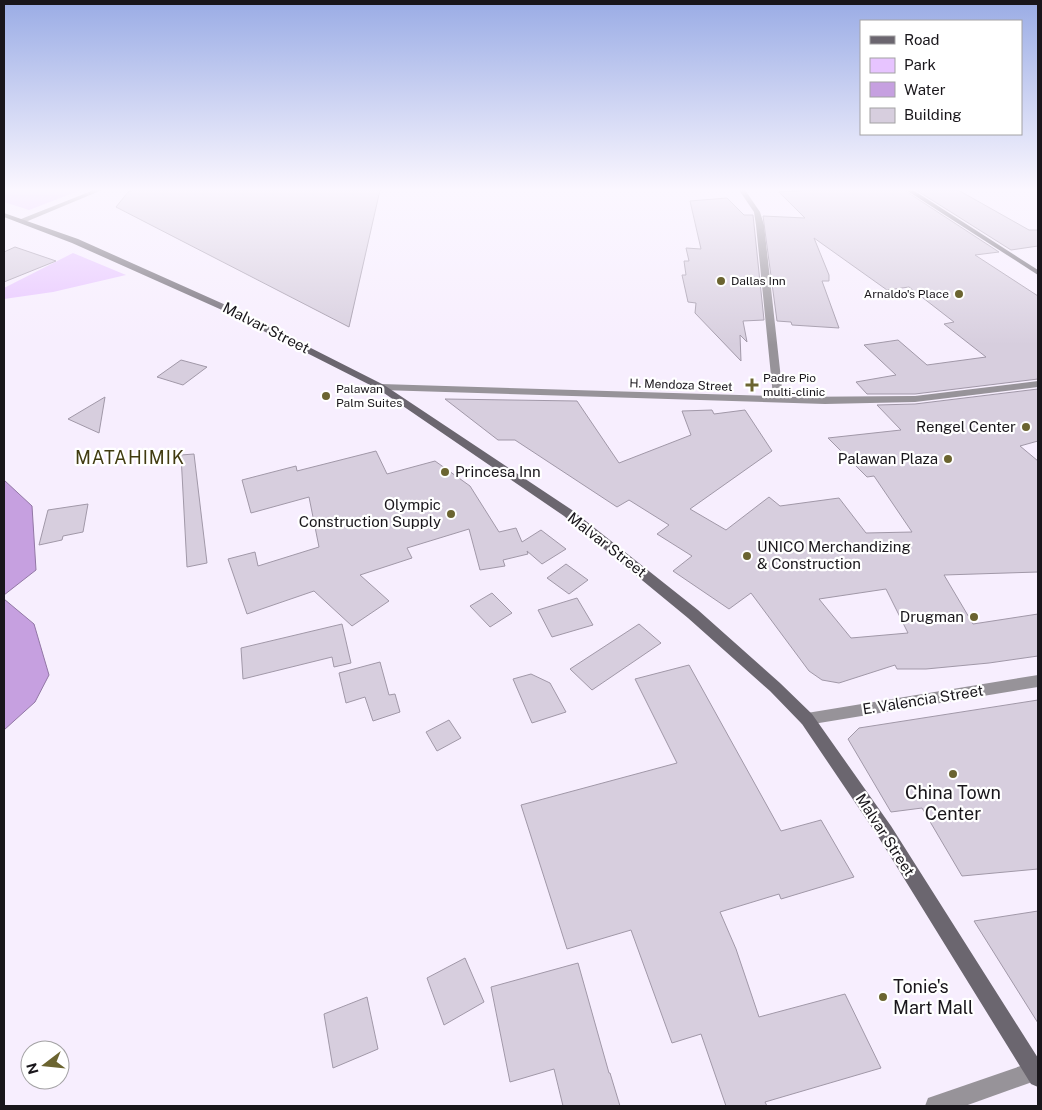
<svg xmlns="http://www.w3.org/2000/svg" width="1042" height="1110" viewBox="0 0 1042 1110" font-family="'Public Sans',sans-serif">
  <style>
    .green { fill: #e7c4ff }
    .water { fill: #c6a0e0; stroke: #9277a5 }
    .building { fill: #d7cede; stroke: #a198a8; fill-rule: evenodd }
    .lines { fill: none; stroke-linecap: round; stroke-linejoin: round }
    .street { fill: #979399; fill-rule: evenodd }
    .secondary { fill: #6b666f; fill-rule: evenodd }
    .poi-dot { fill: #6b6430; stroke: #fff; stroke-width: 2 }
    .labels { text-anchor: middle; stroke-width: 4.5; stroke-linejoin: round; paint-order: stroke }
    .far-poi-label { font-size: 12px; fill: #19161b; stroke: #fff; text-anchor: start }
    .far-street-label { font-size: 12px; fill: #19161b; stroke: #fff }
    .street-label { font-size: 15px; fill: #19161b; stroke: #fff }
    .poi-label { font-size: 15px; fill: #19161b; stroke: #fff; text-anchor: end }
    .quarter-label { font-size: 18px; letter-spacing: 1px; fill: #413b11; stroke: #fff }
    .near-poi-label { font-size: 18px; fill: #19161b; stroke: #fff }
  </style>
  <rect width="100%" height="100%" fill="#f7eefe"/>
  <g class="green">
    <polygon points="4,190 81,190 29,210 4,202"/>
    <polygon points="73,253 126,275 53,292 4,299 4,288"/>
  </g>
  <g class="water">
    <polygon points="4,480 32,506 36,570 4,595"/>
    <polygon points="4,599 34,624 49,675 35,702 4,730"/>
  </g>
  <g class="building">
    <polygon points="133,190 380,190 349,327 116,207 128,192"/>
    <polygon points="812,190 904,190 999,252 975,255 1038,296 1038,379 915,394 867,394 856,382 896,375 864,345 898,340 927,365 986,357 944,324 954,322 909,287 887,290 814,238 829,275 829,281 822,281 839,328 792,325 791,322 777,321 763,216 805,218 779,192"/>
    <polygon points="916,190 958,190 1029,230 1038,230 1038,246 1011,250"/>
    <polygon points="727,198 744,215 753,215 764,320 743,321 747,342 740,335 741,361 695,313 696,303 688,302 682,275 686,275 684,261 689,261 686,248 701,249 690,201"/>
    <polygon points="15,247 56,261 4,282 4,252"/>
    <polygon points="181,360 207,367 183,385 157,377"/>
    <path d="M1038,389V441L1020,446L1038,461V572L944,575L973,624L1038,614V656L989,663L926,669H897L895,665L839,683L822,680L809,671L751,593L729,609L673,571L692,556L657,534L669,525L629,500L617,507L515,440H498L445,399L577,401L619,463L691,435L682,411L712,410L714,414L745,410L772,451L690,509L726,530L769,497L780,506L839,498L866,533L912,532L874,476L867,477L828,438L901,430L877,405L915,404ZM886,589L908,633L851,638L819,599Z"/>
    <polygon points="105,397 99,433 68,419"/>
    <polygon points="376,451 387,474 435,461 470,486 499,532 516,528 522,542 541,530 566,549 542,564 527,551 528,554 503,560 505,566 480,570 469,529 407,548 412,558 360,575 389,601 352,626 314,591 247,614 228,559 255,552 258,566 319,547 309,497 251,513 242,480 296,466 297,471"/>
    <polygon points="194,454 207,563 187,567 181,455"/>
    <polygon points="88,504 83,532 63,536 62,540 39,545 48,510"/>
    <polygon points="566,564 588,580 569,594 547,578"/>
    <polygon points="492,593 512,613 490,627 470,606"/>
    <polygon points="577,598 593,625 552,637 538,610"/>
    <polygon points="342,624 351,663 334,667 332,657 243,679 241,648"/>
    <polygon points="639,624 661,643 592,690 570,669"/>
    <polygon points="380,662 389,695 395,694 400,712 373,721 365,697 346,703 339,673"/>
    <polygon points="689,665 781,831 821,820 854,877 781,899 779,894 720,912 736,949 759,1017 845,994 881,1068 765,1102 767,1106 726,1106 701,1034 672,1043 631,930 567,949 521,805 677,763 635,679"/>
    <polygon points="531,674 550,683 566,712 532,723 513,679"/>
    <polygon points="1038,700 1038,869 962,876 922,808 891,812 848,739 859,728"/>
    <polygon points="449,720 461,738 437,751 426,732"/>
    <polygon points="1038,911 1038,1023 974,921"/>
    <polygon points="465,958 484,1002 444,1025 427,978"/>
    <polygon points="578,963 609,1073 610,1073 620,1106 563,1106 554,1069 510,1082 491,987"/>
    <polygon points="367,997 378,1049 333,1068 324,1014"/>
  </g>
  <g class="lines">
    <g class="street">
      <polygon points="94,190 102,190 23,223 16,221"/>
      <polygon points="739,190 745,190 760,212 764,225 783,397 915,396 1038,381 1038,387 915,402 825,404 381,390 376,387 381,384 773,396 756,225 754,212"/>
      <polygon points="1038,675 1038,687 807,725 802,724 799,719 802,714 807,713"/>
      <polygon points="1035,1061 1038,1062 1038,1080 965,1106 925,1106 928,1098"/>
    </g>
    <g class="secondary">
      <polygon points="906,190 913,190 1038,270 1038,275"/>
      <polygon points="4,213 78,239 228,306 384,385 572,510 698,610 780,683 812,714 891,826 1038,1058 1038,1087 1031,1084 879,838 802,724 770,691 688,618 564,516 378,389 222,310 72,243 4,217"/>
    </g>
  </g>
  <linearGradient id="sky" x2="0" y2="1"><stop stop-color="#9aace5"/><stop offset="0.55" stop-color="#fbf7ff"/><stop offset="1" stop-color="#fbf7ff" stop-opacity="0"/></linearGradient>
  <rect width="1042" height="345" fill="url(#sky)"/>
  <g class="poi-dot">
    <circle cx="721" cy="281" r="5"/>
    <circle cx="959" cy="294" r="5"/>
    <path d="M749.5 377.5h5v5h5v5h-5v5h-5v-5h-5v-5h5z"/>
    <circle cx="326" cy="396" r="5"/>
    <circle cx="1026" cy="427" r="5"/>
    <circle cx="948" cy="459" r="5"/>
    <circle cx="445" cy="472" r="5"/>
    <circle cx="451" cy="514" r="5"/>
    <circle cx="747" cy="556" r="5"/>
    <circle cx="974" cy="617" r="5"/>
    <circle cx="953" cy="774" r="5"/>
    <circle cx="883" cy="997" r="5"/>
  </g>
  <g class="labels">
    <g class="far-poi-label">
      <text x="731" y="285">Dallas Inn</text>
      <text x="949" y="298" text-anchor="end">Arnaldo's Place</text>
      <text x="763" y="382">Padre Pio<tspan x="763" dy="14">multi-clinic</tspan></text>
      <text x="336" y="393">Palawan<tspan x="336" dy="14">Palm Suites</tspan></text>
    </g>
    <g class="far-street-label">
      <text transform="translate(681 385) rotate(2)" y="4">H. Mendoza Street</text>
    </g>
    <g class="street-label">
      <text transform="translate(266 328) rotate(27)" y="5">Malvar Street</text>
      <text transform="translate(607 545) rotate(38)" y="5">Malvar Street</text>
      <text transform="translate(923 700) rotate(-9)" y="5">E. Valencia Street</text>
      <text transform="translate(885 835) rotate(57)" y="5">Malvar Street</text>
    </g>
    <g class="poi-label">
      <text x="1016" y="432">Rengel Center</text>
      <text x="938" y="464">Palawan Plaza</text>
      <text x="455" y="477" text-anchor="start">Princesa Inn</text>
      <text x="441" y="510">Olympic<tspan x="441" dy="17">Construction Supply</tspan></text>
      <text x="757" y="552" text-anchor="start">UNICO Merchandizing<tspan x="757" dy="17">&amp; Construction</tspan></text>
      <text x="964" y="622">Drugman</text>
    </g>
    <g class="quarter-label">
      <text x="130" y="464">MATAHIMIK</text>
    </g>
    <g class="near-poi-label">
      <text x="953" y="799">China Town<tspan x="953" dy="21">Center</tspan></text>
      <text x="893" y="993" text-anchor="start">Tonie's<tspan x="893" dy="21">Mart Mall</tspan></text>
    </g>
  </g>
  <rect width="1042" height="1110" fill="none" stroke="#19161b" stroke-width="10"/>
  <rect x="860" y="20" width="162" height="115" fill="#ffffff" stroke="#a3a2a4"/>
  <rect x="870" y="36" width="25" height="8" fill="#6b666f" stroke="#a3a2a4"/>
  <text x="904" y="45" font-size="15" fill="#19161b">Road</text>
  <rect x="870" y="58" width="25" height="15" fill="#e7c4ff" stroke="#a3a2a4"/>
  <text x="904" y="70" font-size="15" fill="#19161b">Park</text>
  <rect x="870" y="82" width="25" height="15" fill="#c6a0e0" stroke="#a3a2a4"/>
  <text x="904" y="95" font-size="15" fill="#19161b">Water</text>
  <rect x="870" y="108" width="25" height="15" fill="#d7cede" stroke="#a3a2a4"/>
  <text x="904" y="120" font-size="15" fill="#19161b">Building</text>
  <g transform="translate(45 1065) rotate(254)"><circle r="24" fill="#ffffff" stroke="#a3a2a4"/>
  <path d="M0-4L9 19L0 12L-9 19Z" fill="#6b6430"/>
  <text y="-8" font-size="14" font-weight="bold" text-anchor="middle" fill="#19161b">N</text>
  </g>
</svg>
